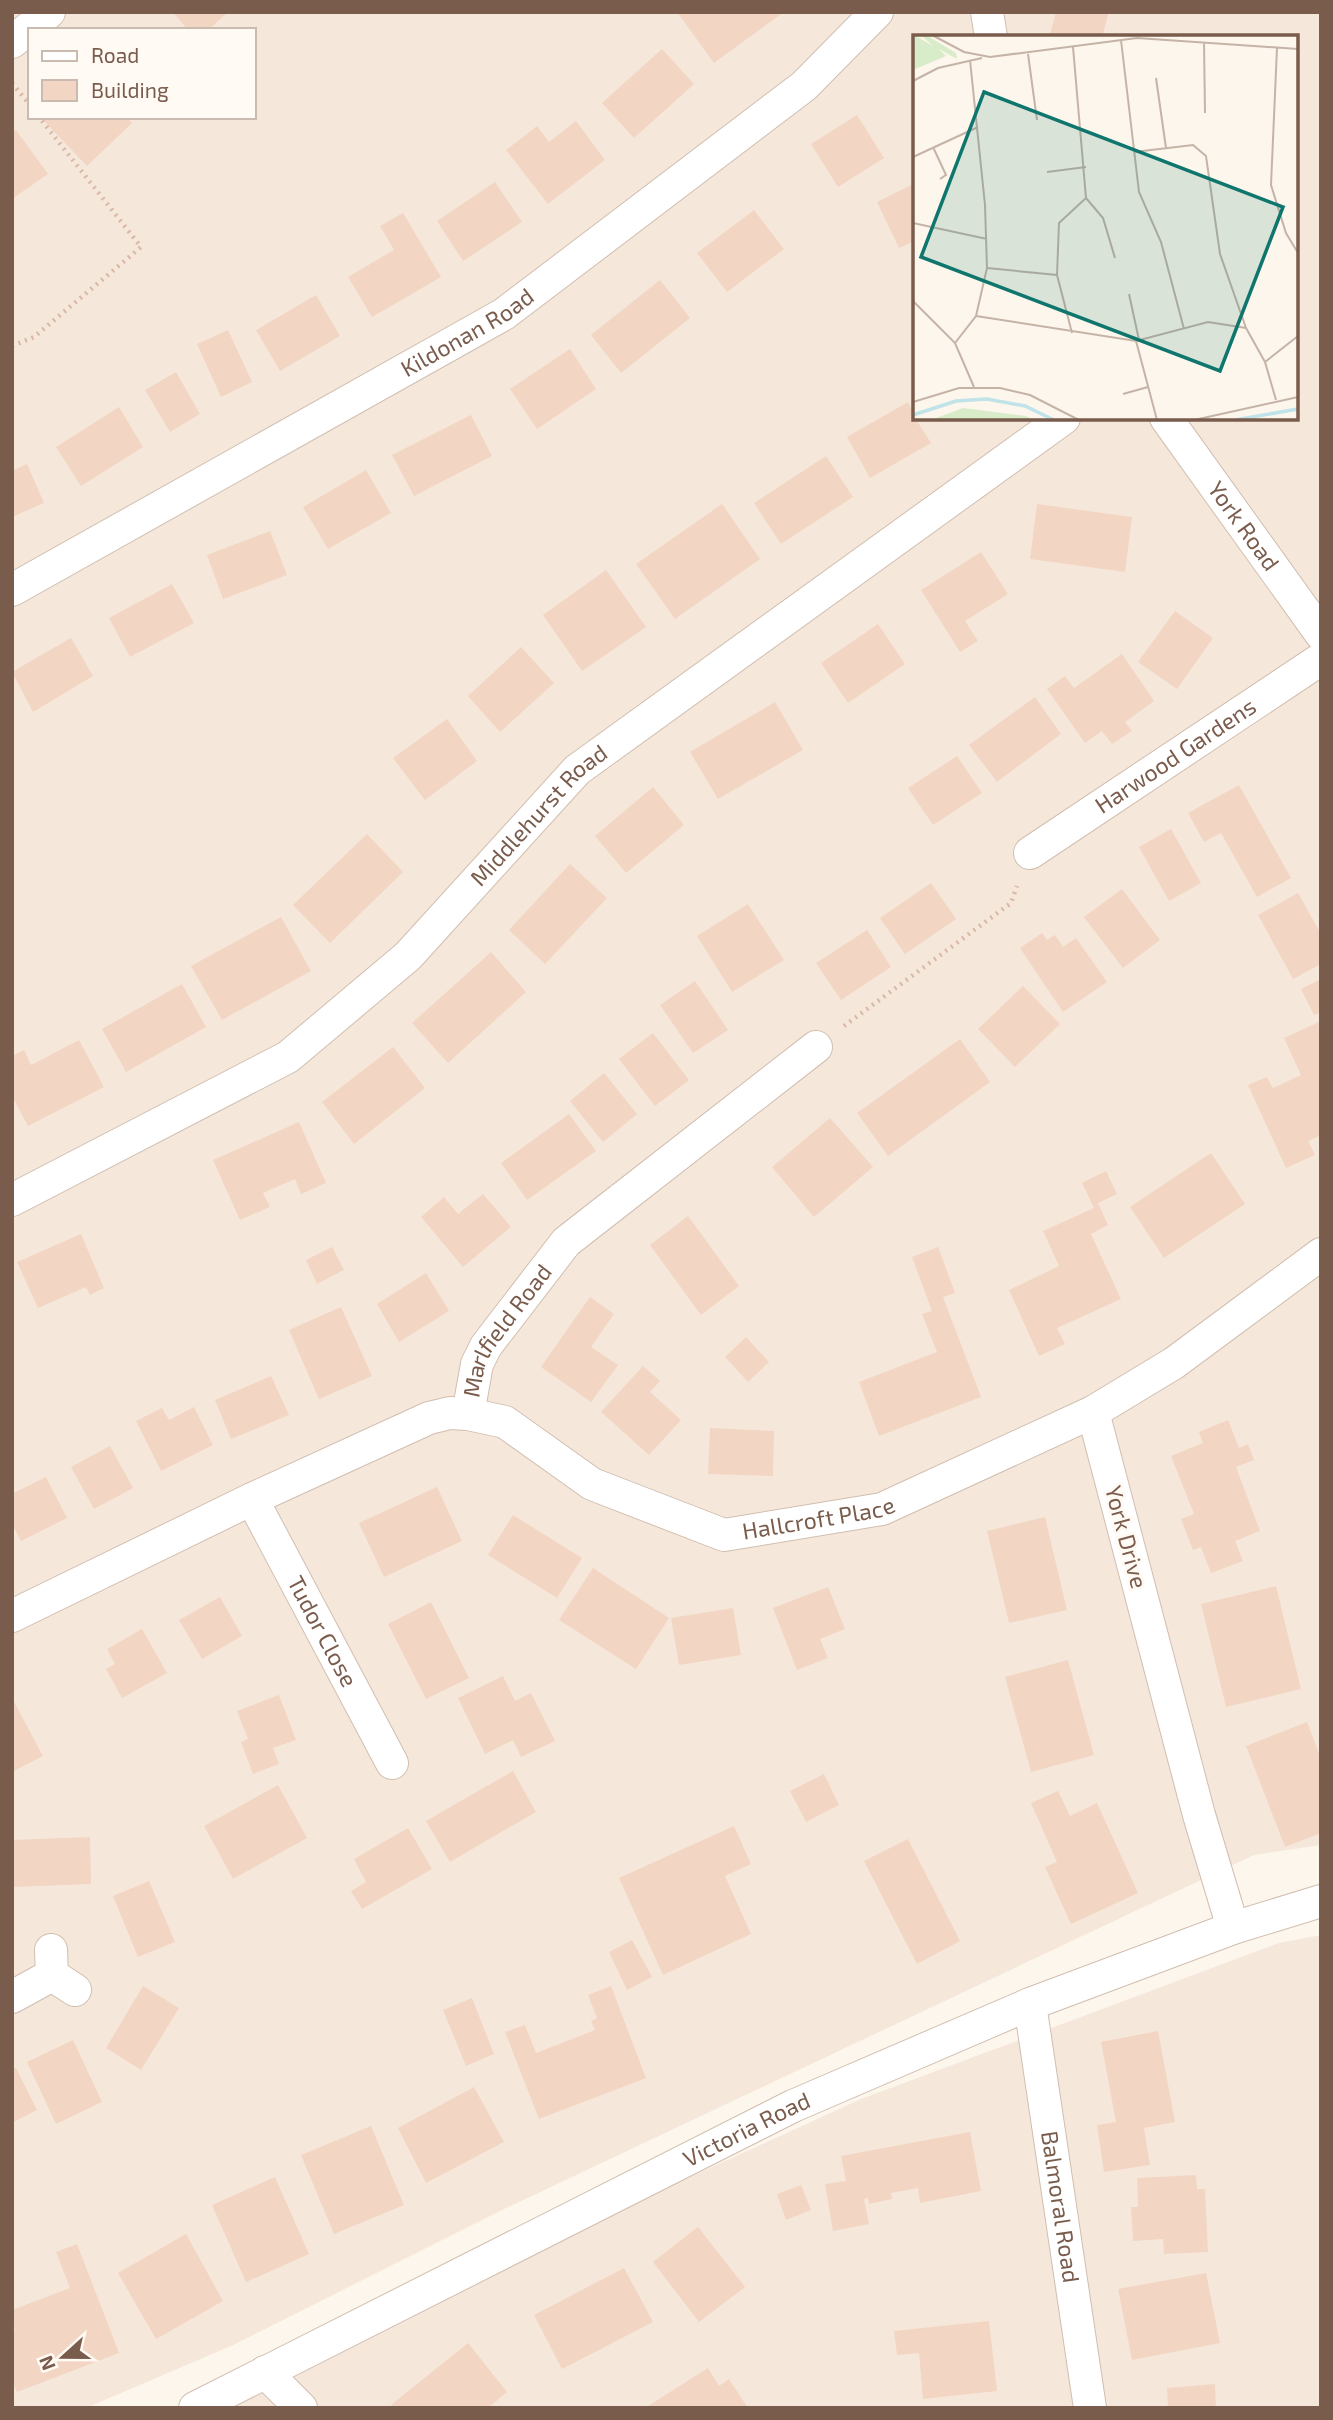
<svg xmlns="http://www.w3.org/2000/svg" width="1333" height="2420" viewBox="0 0 1333 2420" font-family="'Exo 2',sans-serif">
  <style>
    .residential { fill: #f5e8da; fill-rule: evenodd }
    .building { fill: #f3d5c3 }
    .lines { fill: none; stroke-linecap: round; stroke-linejoin: round }
    .street-casing { stroke: #d1beb0; stroke-width: 34 }
    .path { stroke: #d9b8a5; stroke-width: 4.5; stroke-dasharray: 2 5; stroke-linecap: butt }
    .street { stroke: #fff; stroke-width: 32 }
    .labels { text-anchor: middle; stroke-width: 6; stroke-linejoin: round; paint-order: stroke }
    .street-label { font-size: 23px; fill: #7a5c4d; stroke: #fffaf3 }
    .inset-river { fill: none; stroke: #bfe3e8; stroke-width: 3.5 }
    .inset-road { fill: none; stroke: #c5b3a7; stroke-width: 2 }
    .view { fill: #0f766e; fill-opacity: 0.15; stroke: #0f766e; stroke-width: 3.5 }
    .inset-edge { fill: none; stroke: #7a5c4d; stroke-width: 3.5 }
  </style>
  <rect width="100%" height="100%" fill="#fdf6ec"/>
  <g class="residential">
    <path d="M12,12H1321V1845L1254,1855L502,2210L231,2346L86,2408H12ZM30,30H254V117H30ZM915,37H1296V418H915Z"/>
    <polygon points="1321,1935 1321,2408 216,2408 432,2295 861,2099 1279,1943"/>
  </g>
  <g class="building">
    <polygon points="173,12 228,12 208,30 188,30"/>
    <polygon points="677,12 784,12 714,63"/>
    <polygon points="1056,12 1109,12 1102,37 1058,37 1050,34"/>
    <polygon points="662,49 694,84 634,138 602,103"/>
    <polygon points="857,115 884,158 838,187 811,144"/>
    <polygon points="48,117 127,117 132,123 87,166 44,121"/>
    <polygon points="576,121 605,160 548,204 506,150 537,126 549,142"/>
    <polygon points="16,130 48,174 12,199 12,133"/>
    <polygon points="495,182 522,222 463,261 437,221"/>
    <polygon points="913,184 915,241 899,248 877,202"/>
    <polygon points="754,210 784,249 727,292 697,253"/>
    <polygon points="403,213 441,277 372,317 348,277 394,250 380,226"/>
    <polygon points="660,280 690,318 621,373 591,335"/>
    <polygon points="316,295 340,336 280,371 256,330"/>
    <polygon points="228,330 252,382 221,397 197,344"/>
    <polygon points="570,349 596,389 537,429 510,389"/>
    <polygon points="176,372 200,414 170,432 145,390"/>
    <polygon points="908,402 915,418 931,443 870,478 847,437"/>
    <polygon points="119,407 143,447 81,486 56,447"/>
    <polygon points="471,415 492,456 414,496 392,455"/>
    <polygon points="826,456 853,497 781,544 754,503"/>
    <polygon points="27,464 44,503 12,517 12,471"/>
    <polygon points="366,470 391,513 328,549 303,507"/>
    <polygon points="722,504 760,559 675,619 636,564"/>
    <polygon points="1037,504 1132,517 1125,572 1030,559"/>
    <polygon points="270,531 287,575 223,599 207,555"/>
    <polygon points="981,552 1008,594 965,621 978,641 960,652 921,590"/>
    <polygon points="606,570 646,627 582,671 543,615"/>
    <polygon points="172,584 194,623 130,657 109,618"/>
    <polygon points="1175,611 1213,638 1177,689 1138,662"/>
    <polygon points="878,624 905,664 848,703 821,663"/>
    <polygon points="71,638 93,676 33,712 12,672"/>
    <polygon points="521,647 554,683 500,732 468,696"/>
    <polygon points="1122,654 1154,701 1125,722 1132,731 1112,744 1102,731 1085,743 1047,689 1065,676 1074,688"/>
    <polygon points="1035,697 1061,734 997,782 969,745"/>
    <polygon points="775,702 803,750 718,799 690,752"/>
    <polygon points="447,719 477,761 425,800 393,758"/>
    <polygon points="957,756 982,793 933,825 908,788"/>
    <polygon points="1239,785 1291,878 1257,897 1221,833 1204,842 1188,813"/>
    <polygon points="653,787 684,825 626,873 595,836"/>
    <polygon points="1171,829 1201,883 1169,901 1139,847"/>
    <polygon points="367,834 403,872 330,943 293,905"/>
    <polygon points="570,864 607,898 545,964 509,930"/>
    <polygon points="931,883 956,919 905,954 880,918"/>
    <polygon points="1122,889 1160,940 1123,968 1084,917"/>
    <polygon points="1298,893 1321,934 1321,964 1293,979 1258,915"/>
    <polygon points="748,904 784,960 732,992 697,936"/>
    <polygon points="281,917 311,971 222,1020 191,966"/>
    <polygon points="867,930 891,967 841,1000 816,963"/>
    <polygon points="1042,933 1047,940 1055,935 1063,947 1076,938 1107,982 1063,1012 1020,948"/>
    <polygon points="491,952 526,992 448,1063 412,1023"/>
    <polygon points="1321,979 1321,1012 1314,1015 1301,989"/>
    <polygon points="695,981 728,1030 693,1053 660,1005"/>
    <polygon points="182,984 206,1027 126,1072 102,1029"/>
    <polygon points="1023,986 1060,1024 1015,1067 978,1029"/>
    <polygon points="1321,1021 1321,1135 1308,1141 1315,1155 1286,1168 1248,1085 1267,1077 1273,1088 1301,1075 1284,1038"/>
    <polygon points="653,1033 689,1080 655,1106 619,1059"/>
    <polygon points="960,1039 990,1082 888,1156 857,1113"/>
    <polygon points="79,1040 104,1087 28,1126 12,1096 12,1056 24,1050 31,1065"/>
    <polygon points="393,1047 425,1088 354,1144 322,1102"/>
    <polygon points="604,1073 637,1114 603,1142 570,1101"/>
    <polygon points="569,1114 596,1151 527,1200 501,1163"/>
    <polygon points="830,1118 873,1167 814,1217 772,1167"/>
    <polygon points="299,1122 326,1183 301,1194 295,1179 263,1193 270,1207 240,1220 213,1160"/>
    <polygon points="1211,1153 1245,1204 1164,1258 1130,1207"/>
    <polygon points="1106,1171 1117,1194 1098,1203 1108,1225 1091,1234 1121,1299 1057,1328 1065,1344 1039,1356 1009,1290 1059,1266 1043,1231 1094,1208 1082,1183"/>
    <polygon points="483,1194 511,1227 463,1267 421,1217 444,1197 458,1214"/>
    <polygon points="688,1216 739,1286 701,1315 650,1245"/>
    <polygon points="81,1234 104,1288 90,1295 86,1287 38,1308 17,1262"/>
    <polygon points="332,1247 344,1270 317,1284 306,1260"/>
    <polygon points="938,1247 955,1293 943,1297 981,1397 879,1436 859,1382 937,1352 922,1314 932,1311 912,1257"/>
    <polygon points="426,1273 449,1311 399,1342 377,1304"/>
    <polygon points="590,1297 614,1314 591,1347 618,1365 591,1402 541,1367"/>
    <polygon points="341,1307 372,1376 319,1399 289,1330"/>
    <polygon points="746,1337 769,1362 748,1382 725,1357"/>
    <polygon points="643,1366 660,1381 650,1392 681,1420 649,1455 601,1412"/>
    <polygon points="271,1376 289,1415 231,1439 215,1400"/>
    <polygon points="194,1407 213,1445 161,1471 136,1421 162,1408 169,1420"/>
    <polygon points="1228,1420 1239,1448 1248,1444 1254,1460 1236,1467 1260,1531 1235,1541 1243,1561 1211,1573 1201,1547 1193,1550 1181,1519 1194,1514 1171,1456 1203,1443 1199,1432"/>
    <polygon points="710,1428 774,1431 773,1476 708,1474"/>
    <polygon points="110,1446 133,1488 94,1509 71,1467"/>
    <polygon points="46,1477 67,1518 21,1541 12,1524 12,1494"/>
    <polygon points="437,1487 462,1541 384,1577 359,1523"/>
    <polygon points="513,1515 582,1558 557,1598 488,1555"/>
    <polygon points="1045,1517 1067,1610 1009,1623 987,1531"/>
    <polygon points="593,1568 669,1618 636,1669 559,1620"/>
    <polygon points="1276,1586 1301,1689 1226,1707 1201,1604"/>
    <polygon points="828,1587 845,1629 820,1639 828,1658 797,1670 773,1608"/>
    <polygon points="220,1597 242,1636 202,1659 179,1620"/>
    <polygon points="431,1602 469,1678 426,1699 388,1624"/>
    <polygon points="733,1608 741,1655 679,1665 671,1618"/>
    <polygon points="142,1629 167,1673 122,1698 106,1669 115,1664 107,1649"/>
    <polygon points="1068,1660 1094,1755 1031,1772 1005,1677"/>
    <polygon points="503,1676 515,1701 531,1693 555,1741 521,1757 513,1740 485,1754 458,1698"/>
    <polygon points="279,1695 296,1740 273,1748 279,1764 253,1774 241,1742 248,1739 237,1711"/>
    <polygon points="12,1698 43,1756 12,1772"/>
    <polygon points="1307,1722 1321,1759 1321,1833 1285,1847 1246,1746"/>
    <polygon points="513,1771 536,1812 450,1862 426,1821"/>
    <polygon points="824,1774 839,1805 806,1822 790,1791"/>
    <polygon points="278,1785 307,1838 233,1879 204,1826"/>
    <polygon points="1058,1791 1070,1816 1097,1803 1138,1893 1071,1924 1045,1867 1057,1862 1031,1803"/>
    <polygon points="734,1826 751,1864 725,1876 751,1934 663,1975 619,1878"/>
    <polygon points="408,1828 432,1869 362,1909 351,1891 366,1882 354,1859"/>
    <polygon points="90,1837 91,1884 13,1887 12,1840"/>
    <polygon points="908,1839 960,1941 917,1964 864,1861"/>
    <polygon points="149,1881 175,1942 138,1957 113,1896"/>
    <polygon points="632,1940 652,1977 627,1990 609,1952"/>
    <polygon points="143,1986 179,2008 141,2070 106,2048"/>
    <polygon points="611,1986 646,2078 539,2119 505,2032 525,2025 536,2053 595,2030 591,2021 597,2018 588,1995"/>
    <polygon points="472,1998 494,2054 466,2066 443,2010"/>
    <polygon points="1158,2031 1175,2122 1144,2128 1150,2165 1104,2172 1097,2125 1116,2122 1101,2042"/>
    <polygon points="73,2040 102,2102 56,2124 27,2062"/>
    <polygon points="16,2068 37,2110 12,2123 12,2069"/>
    <polygon points="474,2087 504,2142 426,2183 398,2128"/>
    <polygon points="371,2126 404,2205 334,2234 301,2155"/>
    <polygon points="970,2132 981,2191 920,2203 918,2188 891,2193 892,2199 869,2204 868,2198 864,2199 869,2224 833,2231 825,2184 846,2181 841,2156"/>
    <polygon points="1196,2175 1197,2189 1205,2189 1208,2252 1164,2254 1163,2239 1133,2241 1131,2207 1138,2207 1137,2178"/>
    <polygon points="275,2177 309,2254 246,2282 212,2205"/>
    <polygon points="801,2185 811,2210 786,2220 777,2194"/>
    <polygon points="698,2227 745,2287 699,2322 653,2262"/>
    <polygon points="186,2234 223,2301 156,2339 118,2273"/>
    <polygon points="77,2244 119,2353 17,2392 12,2380 12,2332 15,2331 12,2310 70,2288 56,2252"/>
    <polygon points="624,2268 653,2322 562,2369 534,2315"/>
    <polygon points="1206,2273 1220,2343 1132,2360 1118,2289"/>
    <polygon points="989,2321 997,2391 923,2399 919,2353 897,2355 894,2331"/>
    <polygon points="468,2343 507,2392 488,2408 393,2408 391,2405"/>
    <polygon points="708,2368 719,2386 729,2379 748,2408 645,2408"/>
    <polygon points="1215,2384 1216,2408 1168,2408 1167,2388"/>
  </g>
  <g class="lines">
    <g class="street-casing">
      <g id="street">
        <polyline points="987,12 991,37"/>
        <polyline points="12,42 49,12"/>
        <path id="s1" d="M1166,418L1321,634"/>
        <path id="s2" d="M12,590L504,314L804,86L877,12"/>
        <path id="s3" d="M1030,853L1321,659"/>
        <path id="s4" d="M12,1200L288,1057L408,956L577,770L1064,418"/>
        <path id="s5" d="M468,1414L505,1422L592,1484L724,1535L882,1509L1093,1412"/>
        <path id="s6" d="M252,1499L392,1763"/>
        <path id="s7" d="M12,1616L252,1499L429,1418L450,1413L468,1414L477,1364L486,1346L566,1242L816,1047"/>
        <polyline points="1233,1928 1199,1815 1093,1412 1174,1363 1321,1254"/>
        <polyline points="51,1950 52,1975 75,1990"/>
        <polyline points="12,1997 52,1975"/>
        <path id="s8" d="M1030,2004L1090,2408"/>
        <polyline points="265,2372 301,2408"/>
        <path id="s9" d="M195,2408L793,2106L1030,2004L1233,1928L1321,1901"/>
      </g>
    </g>
    <g class="path">
      <polyline points="12,83 30,105"/>
      <polyline points="12,346 34,337 141,247 39,117"/>
      <polyline points="844,1026 1011,903 1017,886"/>
    </g>
    <use href="#street" class="street"/>
  </g>
  <g class="labels">
    <g class="street-label">
      <text dy="8" stroke="none"><textPath href="#s2" startOffset="523">Kildonan Road</textPath></text>
      <text dy="8" stroke="none"><textPath href="#s1" startOffset="133">York Road</textPath></text>
      <text dy="8" stroke="none"><textPath href="#s3" startOffset="175">Harwood Gardens</textPath></text>
      <text dy="8" stroke="none"><textPath href="#s4" startOffset="660">Middlehurst Road</textPath></text>
      <text dy="8" stroke="none"><textPath href="#s7" startOffset="595">Marlfield Road</textPath></text>
      <text dy="8" stroke="none"><textPath href="#s5" startOffset="382">Hallcroft Place</textPath></text>
      <text transform="translate(1126 1537) rotate(75)" y="8">York Drive</text>
      <text dy="8" stroke="none"><textPath href="#s6" startOffset="150">Tudor Close</textPath></text>
      <text dy="8" stroke="none"><textPath href="#s9" startOffset="618">Victoria Road</textPath></text>
      <text dy="8" stroke="none"><textPath href="#s8" startOffset="205">Balmoral Road</textPath></text>
    </g>
  </g>
  <g transform="translate(913 35)">
    <rect width="385" height="385" fill="#fdf6ec"/>
    <path d="M1,0L20,11L8,0H13L43,18L44,24L26,14L33,21L0,35ZM50,373L113,381L122,385H18Z" fill="#d8ecc9"/>
    <path class="inset-river" d="M0,380L43,366L74,364L112,371L141,385M322,385L385,374"/>
    <path class="inset-road" d="M19,0L51,17L77,22L224,3L385,14M208,5L226,157L248,207L271,294M291,7L292,78M160,12L173,163L190,183L202,223M364,13L358,150L373,198L385,218M115,19L124,85M243,43L253,113M0,46L25,33L69,23M20,112L33,140L27,144M221,117L280,110L293,121L307,219L333,293M0,122L65,92M134,137L173,132M0,188L74,204M74,233L144,240L159,298M144,240L146,188L173,163M216,259L226,305M0,266L42,308L61,352M63,281L223,306L295,287L333,293L352,327L363,365M223,306L244,385M42,308L63,281L74,233L72,170L57,25M352,327L385,301M210,359L235,352M0,367L46,353H87L117,360L166,385M281,385L385,362"/>
    <path class="view" d="M71,57L370,172L307,336L8,222Z"/>
    <rect width="385" height="385" class="inset-edge"/>
  </g>
  <rect width="1333" height="2420" fill="none" stroke="#7a5c4d" stroke-width="28"/>
  <rect x="28" y="28" width="228" height="91" fill="#fffaf3" stroke="#cabbb1" stroke-width="2"/>
  <rect x="42" y="51" width="35" height="10" fill="#ffffff" stroke="#cabbb1" stroke-width="2"/>
  <text x="91" y="63" font-size="21" fill="#7a5c4d">Road</text>
  <rect x="42" y="80" width="35" height="21" fill="#f3d5c3" stroke="#cabbb1" stroke-width="2"/>
  <text x="91" y="98" font-size="21" fill="#7a5c4d">Building</text>
  <g transform="translate(63 2357) rotate(249)" stroke="#fffaf3" stroke-width="5" paint-order="stroke">
  <path d="M0-5L12 26L0 18L-12 26Z" fill="#7a5c4d"/>
  <text y="-10" font-size="19" font-weight="bold" text-anchor="middle" fill="#7a5c4d">N</text>
  </g>
</svg>
